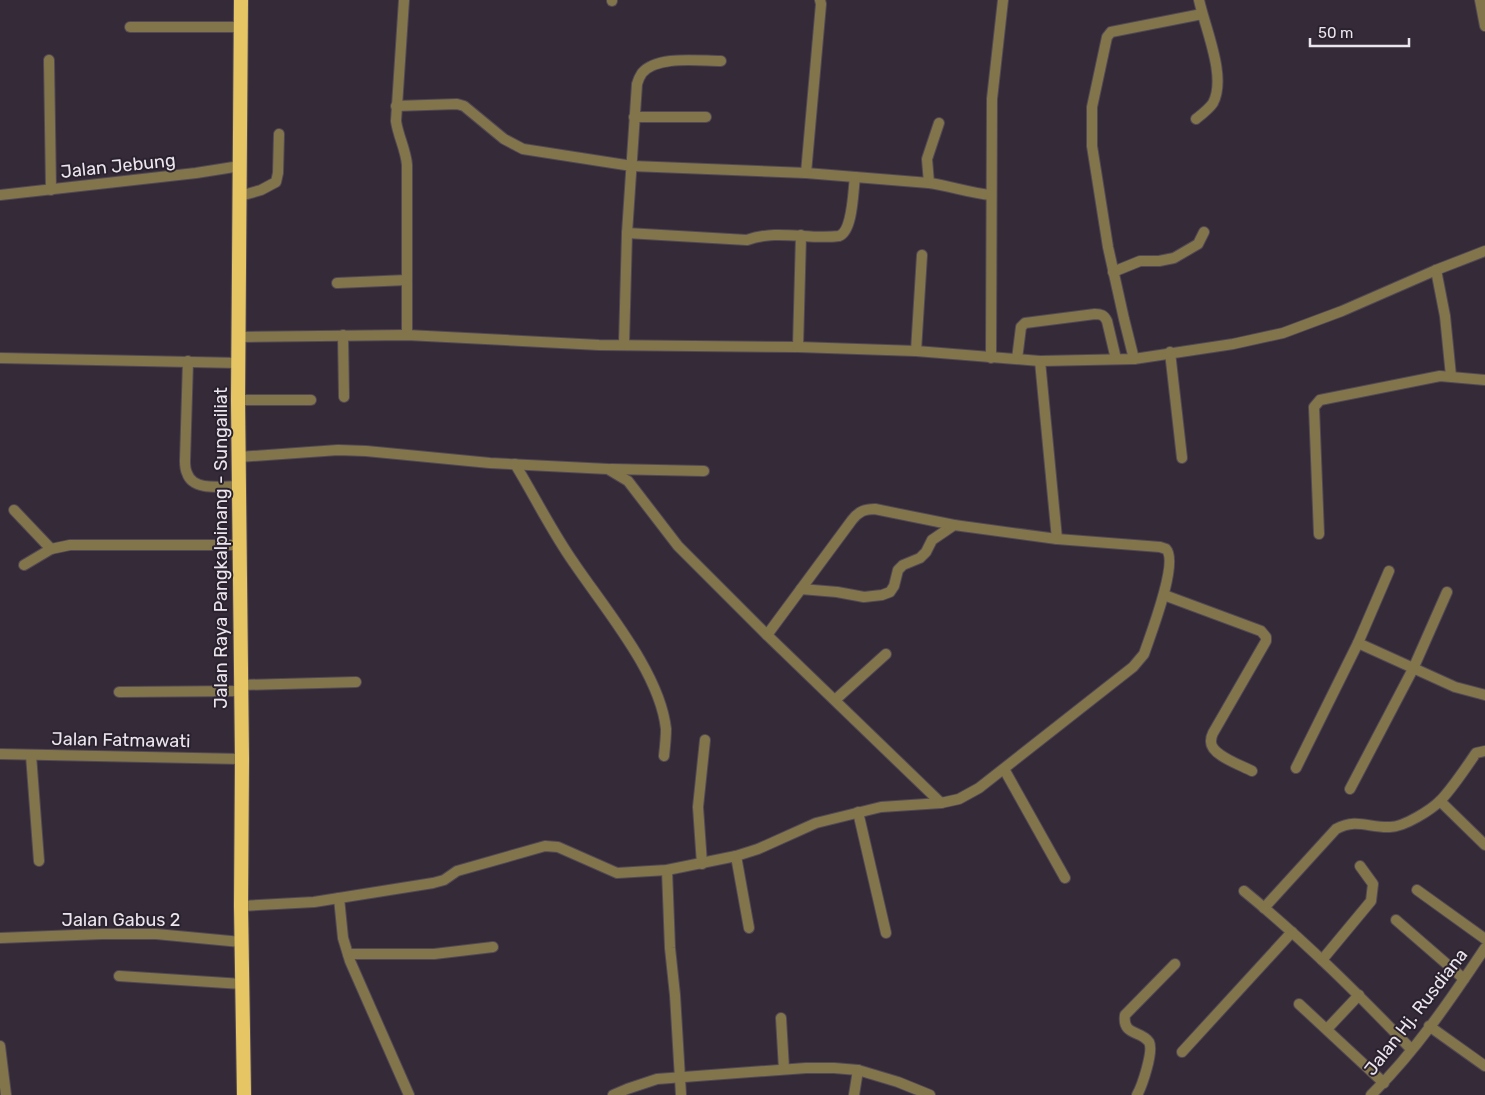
<svg xmlns="http://www.w3.org/2000/svg" width="1485" height="1095" viewBox="0 0 1485 1095" font-family="Rubik,sans-serif">
  <style>
    .lines { fill: none; stroke-linecap: round; stroke-linejoin: round }
    .minor-casing { stroke: #524955; stroke-width: 12 }
    .tertiary-casing { stroke: #524955; stroke-width: 12 }
    .trunk-casing { stroke: #524955; stroke-width: 16 }
    .minor { stroke: #82754c; stroke-width: 10 }
    .tertiary { stroke: #82754c; stroke-width: 10 }
    .trunk { stroke: #e6c664; stroke-width: 14 }
    .labels { text-anchor: middle; stroke-width: 4; stroke-linejoin: round; paint-order: stroke }
    .street-label { font-size: 18px; fill: #ebe5ed; stroke: #2a222e }
  </style>
  <rect width="100%" height="100%" fill="#352b38"/>
  <g class="lines">
    <g class="minor-casing">
      <g id="minor">
        <path d="M404,0L396,121C398,136 406,150 407,165V335"/>
        <polyline points="612,0 612,1"/>
        <polyline points="1480,0 1485,26"/>
        <polyline points="130,27 240,27"/>
        <polyline points="49,60 51,190"/>
        <path d="M396,106L457,104L464,106L504,139L523,149L632,166L806,173L929,183C950,186 970,193 991,195"/>
        <polyline points="634,117 706,117"/>
        <path d="M1196,119C1201,115 1209,109 1213,103C1227,77 1205,28 1199,0"/>
        <polyline points="806,173 821,4 820,0"/>
        <polyline points="929,183 927,159 939,123"/>
        <polyline points="0,195 196,173 240,166"/>
        <polyline points="240,196 261,190 276,182 278,173 279,134"/>
        <path d="M627,233L747,240C777,229 809,240 839,236C853,231 853,191 855,177"/>
        <polyline points="1436,270 1445,316 1451,376"/>
        <polyline points="1113,272 1140,261 1159,261 1174,258 1198,244 1204,232"/>
        <polyline points="337,283 407,280"/>
        <polyline points="343,335 344,397"/>
        <polyline points="239,337 407,335 599,345 798,347 916,351 1040,361 1134,359 1233,344 1283,333 1342,311 1436,270 1485,251"/>
        <path d="M624,344L627,233L637,84C638,80 640,76 642,73C657,55 699,61 721,61"/>
        <polyline points="798,347 801,235"/>
        <polyline points="916,351 922,255"/>
        <polyline points="1170,352 1182,458"/>
        <polyline points="0,358 239,363"/>
        <polyline points="991,358 992,99 1003,0"/>
        <path d="M1017,359L1021,327L1025,323L1095,314C1101,314 1104,315 1107,321L1116,359"/>
        <polyline points="1134,359 1124,319 1108,247 1092,146 1092,107 1107,37 1111,32 1202,14"/>
        <path d="M188,361L185,461C185,464 185,469 187,473C193,492 223,486 239,486"/>
        <polyline points="1040,361 1057,539"/>
        <polyline points="238,400 311,400"/>
        <polyline points="239,457 338,450 366,451 490,463 608,469 628,481 678,546 767,635 941,803"/>
        <path d="M515,464C535,497 552,532 574,563C605,609 660,673 666,729C666,738 665,747 664,756"/>
        <polyline points="611,469 704,471"/>
        <polyline points="14,510 51,549"/>
        <polyline points="1319,534 1314,407 1320,400 1440,376 1485,380"/>
        <polyline points="24,565 51,549 70,545 239,545"/>
        <polyline points="1389,571 1358,643 1455,687 1485,695"/>
        <polyline points="801,589 837,592 864,597 882,595 890,592 894,586 898,570 903,565 920,558 926,552 932,540 954,525"/>
        <path d="M1164,595L1261,631L1266,637V641L1213,733C1212,735 1211,738 1211,741C1210,755 1241,765 1252,771"/>
        <polyline points="241,685 356,682"/>
        <polyline points="119,692 241,691"/>
        <polyline points="835,700 886,654"/>
        <polyline points="31,755 39,861"/>
        <polyline points="1296,768 1358,643"/>
        <polyline points="1004,769 1065,878"/>
        <polyline points="1350,789 1413,669 1447,592"/>
        <polyline points="1440,801 1485,845"/>
        <polyline points="858,812 886,933"/>
        <polyline points="736,856 749,928"/>
        <polyline points="702,864 698,807 705,740"/>
        <polyline points="667,870 670,948 675,995 681,1095"/>
        <polyline points="1417,890 1485,939"/>
        <path d="M1244,891C1304,940 1358,994 1411,1049"/>
        <polyline points="339,898 343,938 350,961 409,1095"/>
        <path d="M241,906L314,902L433,883L444,880L457,871L545,846L558,847L617,873L667,870L736,856L758,849L816,823L881,807L941,803L959,799L979,788L1133,667L1144,654C1150,636 1179,562 1166,549L1160,547L1057,539L954,525L875,509C865,509 859,511 852,520L767,635"/>
        <path d="M1264,908L1336,829C1357,818 1369,828 1390,827C1404,827 1431,810 1441,800C1454,786 1465,769 1476,753L1485,751"/>
        <polyline points="1396,920 1464,979"/>
        <polyline points="0,938 102,934 156,934 241,942"/>
        <polyline points="348,954 434,954 493,947"/>
        <polyline points="1322,960 1371,901 1373,884 1360,866"/>
        <polyline points="119,976 242,984"/>
        <polyline points="1299,1004 1384,1083"/>
        <polyline points="781,1018 784,1069"/>
        <polyline points="1429,1026 1485,1066"/>
        <polyline points="1327,1029 1359,995"/>
        <polyline points="0,1046 6,1095"/>
        <polyline points="1182,1052 1292,932"/>
        <polyline points="613,1095 627,1089 657,1079 806,1068 834,1068 858,1070 898,1082 930,1095"/>
        <polyline points="854,1095 858,1070"/>
        <path d="M1137,1095C1142,1086 1154,1051 1149,1042C1141,1030 1122,1036 1125,1015L1175,964"/>
        <path d="M1371,1095C1415,1052 1451,999 1485,948"/>
      </g>
    </g>
    <g class="tertiary-casing">
      <polyline id="tertiary" points="0,754 242,759"/>
    </g>
    <g class="trunk-casing">
      <polyline id="trunk" points="241,0 238,400 242,759 241,906 244,1095"/>
    </g>
    <use href="#minor" class="minor"/>
    <use href="#tertiary" class="tertiary"/>
    <use href="#trunk" class="trunk"/>
  </g>
  <g class="labels">
    <g class="street-label">
      <text transform="translate(118 166) rotate(-6)" y="6">Jalan Jebung</text>
      <text transform="translate(221 548) rotate(-90)" y="6">Jalan Raya Pangkalpinang - Sungailiat</text>
      <text transform="translate(121 740) rotate(1)" y="6">Jalan Fatmawati</text>
      <text x="121" y="926">Jalan Gabus 2</text>
      <text transform="translate(1416 1012) rotate(-52)" y="6">Jalan Hj. Rusdiana</text>
    </g>
  </g>
  <path d="M1310 38v8h99v-8" fill="none" stroke="#ebe5ed" stroke-width="2.5"/>
  <text x="1318" y="38" font-size="15" fill="#ebe5ed" stroke="#2a222e" stroke-width="4" paint-order="stroke">50 m</text>
</svg>
